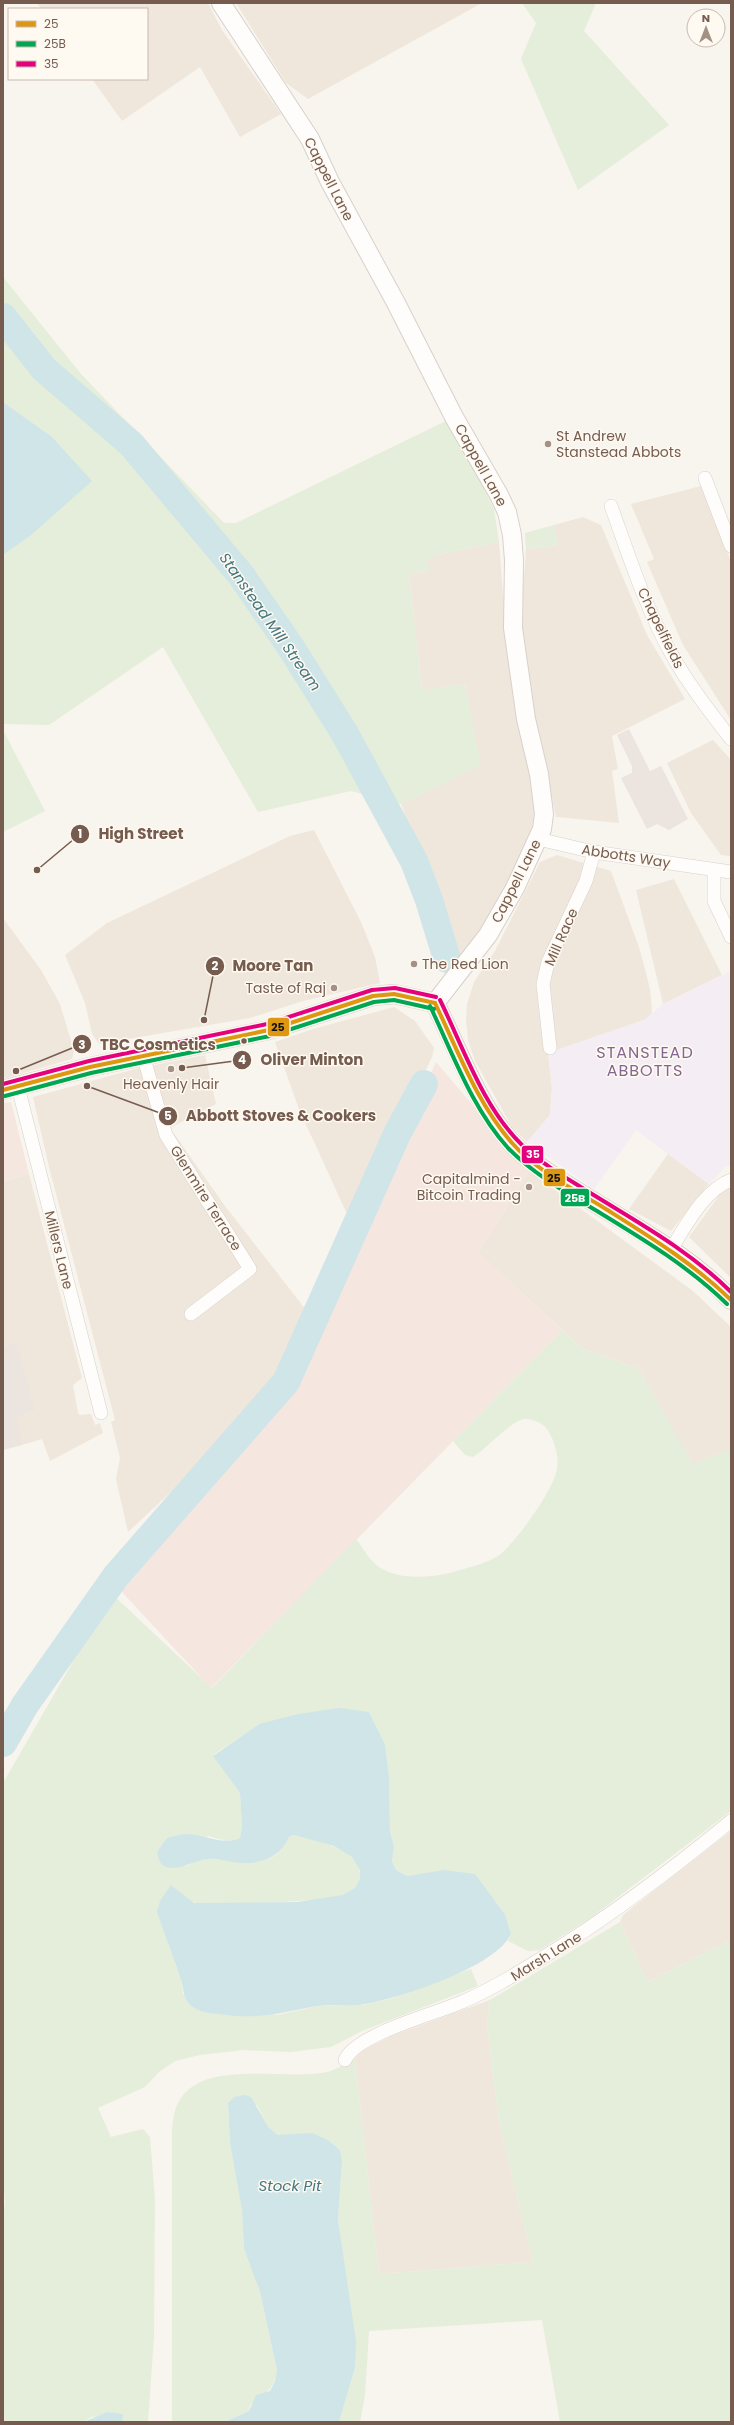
<svg xmlns="http://www.w3.org/2000/svg" width="734" height="2425" viewBox="0 0 734 2425" font-family="Poppins,sans-serif">
  <style>
    .residential { fill: #f0e7dc }
    .commercial { fill: #f5e7e0 }
    .industrial { fill: #ebe4df }
    .education { fill: #f5edf4 }
    .green { fill: #e5eeda }
    .water { fill: #d0e5e8 }
    .lines { fill: none; stroke-linecap: round; stroke-linejoin: round }
    .river { stroke: #d0e5e8; stroke-width: 28 }
    .street-casing { stroke: #d7d1cc; stroke-width: 14 }
    .secondary-casing { stroke: #d8d1ca; stroke-width: 20 }
    .street { stroke: #fefdfc; stroke-width: 13 }
    .secondary { stroke: #fefdfc; stroke-width: 18 }
    .bus-1-casing { stroke: #fef9f1; stroke-width: 7 }
    .bus-2-casing { stroke: #fef9f1; stroke-width: 7 }
    .bus-3-casing { stroke: #fef9f1; stroke-width: 7 }
    .bus-1 { stroke: #dd9710; stroke-width: 4 }
    .bus-2 { stroke: #00a651; stroke-width: 4 }
    .bus-3 { stroke: #e5007d; stroke-width: 4 }
    .poi-dot { fill: #a49186; stroke: #fef9f1; stroke-width: 1.5 }
    .bus-dot { fill: #765c4e; stroke: #fef9f1; stroke-width: 1.5 }
    .labels { text-anchor: middle; stroke-width: 3; stroke-linejoin: round; paint-order: stroke }
    .street-label { font-size: 14px; fill: #765c4e; stroke: #fef9f1 }
    .poi-label { font-size: 14px; fill: #765c4e; stroke: #fef9f1; text-anchor: start }
    .water-label { font-size: 15px; font-style: italic; fill: #457781; stroke: #fef9f1 }
    .quarter-label { font-size: 16px; letter-spacing: 1px; fill: #836691; stroke: #fef9f1 }
    .leader { fill: none; stroke: #765c4e; stroke-width: 1.5 }
    .callout-dot { fill: #765c4e; stroke: #fef9f1; stroke-width: 1.5 }
    .mark-label { font-size: 12px; text-anchor: middle; font-weight: bold; fill: #fff }
    .callout-label { font-size: 15px; text-anchor: middle; font-weight: bold; fill: #765c4e; stroke: #fef9f1; stroke-width: 3; stroke-linejoin: round; paint-order: stroke }
    .line-badge { stroke: #fef9f1; stroke-width: 1.5 }
    .badge-label { font-size: 11px; text-anchor: middle; font-weight: bold; fill: #fff }
    .pale-badge-label { font-size: 11px; text-anchor: middle; font-weight: bold; fill: #111 }
  </style>
  <rect width="100%" height="100%" fill="#f8f4ee"/>
  <g class="residential">
    <polygon points="37,3 208,3 222,30 281,114 240,137 200,67 122,121 92,79 147,79 147,9 41,9"/>
    <polygon points="236,3 482,3 308,99 286,83"/>
    <polygon points="701,486 731,562 731,720 683,645 647,562 654,559 631,504"/>
    <polygon points="583,517 601,525 647,635 685,699 612,736 618,769 612,771 619,823 556,817 534,718 521,621 526,549 558,545 554,525"/>
    <polygon points="499,542 507,645 513,697 530,774 535,804 534,820 527,842 493,913 455,965 439,896 417,848 401,804 480,765 465,684 422,690 409,574 428,571 427,559 445,553"/>
    <polygon points="713,740 731,760 731,856 721,855 691,813 667,763"/>
    <polygon points="314,830 361,922 375,957 380,983 303,1001 250,1018 99,1044 92,1034 85,1003 65,955 107,923 290,836"/>
    <polygon points="557,855 611,871 640,950 650,989 652,1010 651,1017 644,1020 548,1053 552,1088 550,1115 527,1142 512,1127 475,1061 468,1040 466,1020 467,1004 474,982 495,951 540,862"/>
    <polygon points="674,879 722,975 663,1004 636,890"/>
    <polygon points="3,918 41,970 60,1004 74,1051 72,1059 3,1079"/>
    <polygon points="394,1007 415,1021 434,1048 432,1057 356,1217 346,1212 316,1146 300,1112 275,1042 313,1029"/>
    <polygon points="205,1055 216,1104 170,1128 225,1206 310,1315 303,1335 286,1369 259,1402 186,1478 128,1532 116,1479 120,1458 111,1422 115,1420 49,1167 33,1097 139,1068"/>
    <polygon points="668,1154 709,1184 671,1231 629,1209"/>
    <polygon points="529,1171 693,1291 731,1327 731,1539 639,1369 582,1348 478,1253"/>
    <polygon points="29,1174 82,1378 73,1385 78,1413 80,1415 91,1414 95,1425 100,1423 103,1433 50,1461 42,1439 22,1445 15,1417 35,1411 3,1347 3,1182"/>
    <polygon points="731,1188 731,1278 689,1237 723,1190"/>
    <polygon points="731,1831 731,1940 648,1982 620,1922 623,1915"/>
    <polygon points="490,2000 487,2026 499,2122 533,2262 379,2274 355,2058 361,2051 391,2036"/>
  </g>
  <g class="commercial">
    <polygon points="436,1062 529,1171 478,1253 562,1330 211,1688 121,1591 290,1388"/>
    <polygon points="11,1102 29,1174 3,1182 3,1103"/>
  </g>
  <g class="industrial">
    <polygon points="629,729 650,771 661,766 688,819 669,830 657,824 647,829 621,778 632,773 632,766 617,735"/>
    <polygon points="16,1343 35,1411 16,1417 22,1445 3,1450 3,1347"/>
  </g>
  <polygon class="education" points="731,971 731,1165 725,1167 709,1184 636,1130 594,1189 527,1142 550,1115 552,1088 548,1053 644,1020 663,1004"/>
  <g class="green">
    <polygon points="522,3 596,3 584,31 669,125 578,190 521,59 536,23"/>
    <polygon points="3,277 81,374 224,523 236,523 450,419 494,509 499,542 445,553 428,559 429,571 409,574 422,690 465,684 481,765 401,804 351,791 258,812 163,647 49,725 3,724 3,555 30,536 51,436 3,402"/>
    <polygon points="554,525 558,545 526,549 525,533"/>
    <polygon points="3,730 45,811 3,832"/>
    <path d="M562,1330L582,1348L639,1369L693,1464L731,1448V1811L592,1917L540,1950L528,1951L508,1941L511,1934L505,1914L496,1901L420,1874L407,1876L396,1870L392,1861L394,1847L390,1831L389,1776L385,1744L369,1712L259,1724L213,1755L240,1793L242,1827L240,1838C229,1843 219,1839 208,1836L185,1867C193,1863 201,1858 211,1859C240,1860 274,1873 289,1837L294,1835C314,1840 364,1849 360,1878C359,1886 352,1892 344,1895C330,1901 204,1908 193,1902C185,1899 178,1891 171,1885L175,1963L181,1979L183,1994L277,2015L318,2006L363,2005L393,1998L471,1969L478,1986L362,2031L331,2047L291,2052L243,2050L200,2055L175,2061L159,2072L145,2087L98,2108L111,2137L143,2129L150,2137L155,2199L154,2336L148,2422H122V2414L91,2417L84,2422H3V2221L5,2202L3,2177V1783L112,1594L212,1688L356,1539C363,1548 370,1561 379,1567C399,1580 428,1578 450,1573C465,1568 484,1565 498,1556C514,1545 555,1488 557,1469C559,1456 555,1443 549,1432C546,1424 532,1418 524,1419C508,1423 488,1448 473,1457L465,1455L453,1441Z"/>
    <path d="M620,1922L648,1982L731,1940V2422H560L542,2320L369,2331L365,2395L360,2422H339L355,2368L338,2220L342,2161L340,2150L328,2140L293,2135H278L269,2129L257,2105L228,2103L230,2142L242,2211L244,2249L260,2292L277,2370C275,2389 265,2394 250,2405L249,2411L225,2422H172V2130C173,2121 174,2111 178,2103C202,2056 289,2083 331,2071C339,2068 348,2062 355,2058L379,2274L533,2262L499,2122L487,2026L490,2000Z"/>
  </g>
  <g class="water">
    <polygon points="3,402 51,436 92,481 30,536 3,555"/>
    <path d="M339,1708L369,1712L385,1744L389,1776L390,1831L394,1847L392,1861L396,1870L407,1876L444,1870L475,1874L505,1914L511,1934C496,1967 400,1998 365,2004C349,2007 332,2004 317,2006C278,2013 259,2020 218,2014C209,2013 198,2012 190,2005C182,1996 184,1987 180,1977C173,1955 164,1934 157,1912L160,1901L171,1885L194,1903L297,1902L343,1895L355,1888L360,1879V1870L352,1857L334,1846L294,1835L289,1837C280,1860 255,1866 232,1862C224,1861 216,1858 208,1859C194,1860 181,1871 166,1867C160,1865 158,1858 157,1852L167,1838C172,1837 178,1835 183,1834C201,1833 223,1846 240,1838L242,1827L240,1793L213,1756L259,1724L298,1714Z"/>
    <polygon points="244,2095 251,2097 269,2128 278,2135 312,2133 328,2140 340,2150 342,2161 338,2220 356,2341 355,2368 339,2422 225,2422 249,2411 256,2395 270,2391 275,2381 277,2370 260,2292 244,2249 242,2211 230,2143 228,2103 234,2097"/>
    <polygon points="107,2412 123,2414 122,2422 84,2422"/>
  </g>
  <g class="lines">
    <g class="river">
      <polyline points="3,317 44,369 131,444 241,575 292,649 345,734 414,861 429,900 447,959"/>
      <polyline points="3,1743 25,1705 116,1576 286,1382 397,1134 424,1084"/>
    </g>
    <g class="street-casing">
      <g id="street">
        <polyline points="705,478 731,546"/>
        <path d="M611,506C629,556 646,609 672,655C689,685 710,712 731,739"/>
        <polyline points="538,839 594,852 731,872"/>
        <polyline points="714,870 714,901 731,937"/>
        <polyline points="550,1048 543,984 548,962 586,881 594,852"/>
        <polyline points="143,1055 166,1135 250,1269 191,1314"/>
        <polyline points="18,1087 101,1413"/>
        <path d="M671,1249C686,1226 704,1190 731,1180"/>
        <path d="M345,2060C356,2034 435,2014 462,2002C490,1990 516,1974 542,1958C610,1917 670,1871 731,1821"/>
      </g>
    </g>
    <g class="secondary-casing">
      <g id="secondary">
        <polyline points="221,3 310,139 330,182 396,303 454,417 499,495 507,512 512,535 514,560 513,628 526,719 539,774 544,814 542,829 515,888 488,935 435,1003"/>
        <path d="M435,1003C458,1049 477,1104 512,1143C528,1161 550,1174 570,1187C625,1223 686,1252 731,1300"/>
        <polyline points="3,1090 90,1067 269,1030 373,996 394,994 435,1003"/>
      </g>
    </g>
    <use href="#street" class="street"/>
    <use href="#secondary" class="secondary"/>
    <g class="bus-1-casing">
      <g id="bus-1">
        <path d="M435,1003C458,1051 477,1103 512,1143C536,1170 571,1188 601,1206C647,1235 692,1262 731,1300"/>
        <polyline points="3,1090 90,1067 269,1030 373,996 394,994 435,1003"/>
      </g>
    </g>
    <g class="bus-2-casing">
      <g id="bus-2">
        <path d="M430,1006C453,1054 472,1108 508,1148C533,1174 567,1193 597,1211C643,1239 688,1266 727,1304"/>
        <polyline points="5,1096 91,1073 270,1036 374,1002 394,1000 434,1009"/>
      </g>
    </g>
    <g class="bus-3-casing">
      <g id="bus-3">
        <path d="M440,1000C464,1049 483,1107 522,1145C541,1163 563,1176 584,1189C635,1221 688,1249 731,1292"/>
        <polyline points="3,1084 89,1061 267,1024 372,990 395,988 436,997"/>
      </g>
    </g>
    <use href="#bus-1" class="bus-1"/>
    <use href="#bus-2" class="bus-2"/>
    <use href="#bus-3" class="bus-3"/>
  </g>
  <g class="poi-dot">
    <circle cx="548" cy="444" r="4"/>
    <circle cx="414" cy="964" r="4"/>
    <circle cx="334" cy="988" r="4"/>
    <circle cx="171" cy="1069" r="4"/>
    <circle cx="529" cy="1187" r="4"/>
  </g>
  <circle class="bus-dot" cx="244" cy="1041" r="3.5"/>
  <g class="labels">
    <g class="street-label">
      <text transform="translate(329 179) rotate(63)" y="5">Cappell Lane</text>
      <text transform="translate(481 465) rotate(61)" y="5">Cappell Lane</text>
      <text transform="translate(661 628) rotate(64)" y="5">Chapelfields</text>
      <text transform="translate(626 856) rotate(9)" y="5">Abbotts Way</text>
      <text transform="translate(516 881) rotate(-63)" y="5">Cappell Lane</text>
      <text transform="translate(561 937) rotate(-66)" y="5">Mill Race</text>
      <text transform="translate(206 1198) rotate(58)" y="5">Glenmire Terrace</text>
      <text transform="translate(59 1250) rotate(76)" y="5">Millers Lane</text>
      <text transform="translate(546 1956) rotate(-32)" y="5">Marsh Lane</text>
    </g>
    <g class="poi-label">
      <text x="556" y="441">St Andrew<tspan x="556" dy="16">Stanstead Abbots</tspan></text>
      <text x="422" y="969">The Red Lion</text>
      <text x="326" y="993" text-anchor="end">Taste of Raj</text>
      <text x="171" y="1089" text-anchor="middle">Heavenly Hair</text>
      <text x="521" y="1184" text-anchor="end">Capitalmind -<tspan x="521" dy="16">Bitcoin Trading</tspan></text>
    </g>
    <g class="water-label">
      <text transform="translate(270 622) rotate(55)" y="5">Stanstead Mill Stream</text>
      <text x="290" y="2191">Stock Pit</text>
    </g>
    <g class="quarter-label">
      <text x="645" y="1058">STANSTEAD<tspan x="645" dy="18">ABBOTTS</tspan></text>
    </g>
  </g>
  <path class="leader" d="M37 870L80 834M204 1020L215 966M16 1071L82 1044M182 1068L242 1060M87 1086L168 1116"/>
  <g class="callout-dot">
    <circle cx="37" cy="870" r="4"/>
    <circle cx="204" cy="1020" r="4"/>
    <circle cx="16" cy="1071" r="4"/>
    <circle cx="182" cy="1068" r="4"/>
    <circle cx="87" cy="1086" r="4"/>
    <circle cx="80" cy="834" r="10"/>
    <circle cx="215" cy="966" r="10"/>
    <circle cx="82" cy="1044" r="10"/>
    <circle cx="242" cy="1060" r="10"/>
    <circle cx="168" cy="1116" r="10"/>
  </g>
  <g class="mark-label">
    <text x="80" y="838">1</text>
    <text x="215" y="970">2</text>
    <text x="82" y="1049">3</text>
    <text x="242" y="1064">4</text>
    <text x="168" y="1120">5</text>
  </g>
  <g class="callout-label">
    <text x="141" y="839">High Street</text>
    <text x="273" y="971">Moore Tan</text>
    <text x="158" y="1050">TBC Cosmetics</text>
    <text x="312" y="1065">Oliver Minton</text>
    <text x="281" y="1121">Abbott Stoves &amp; Cookers</text>
  </g>
  <g class="line-badge">
    <rect x="267" y="1017" width="23" height="20" rx="4" fill="#dd9710"/>
    <rect x="521" y="1145" width="23" height="19" rx="4" fill="#e5007d"/>
    <rect x="543" y="1168" width="23" height="19" rx="4" fill="#dd9710"/>
    <rect x="560" y="1188" width="30" height="19" rx="4" fill="#00a651"/>
  </g>
  <g class="badge-label">
    <text x="533" y="1158">35</text>
    <text x="575" y="1202">25B</text>
  </g>
  <g class="pale-badge-label">
    <text x="278" y="1031">25</text>
    <text x="554" y="1182">25</text>
  </g>
  <rect width="734" height="2425" fill="none" stroke="#765c4e" stroke-width="8"/>
  <rect x="8" y="8" width="140" height="72" fill="#fef9f1" stroke="#c8bab0"/>
  <rect x="16" y="21" width="20" height="6" fill="#dd9710" stroke="#c8bab0"/>
  <text x="44" y="28" font-size="12" fill="#765c4e">25</text>
  <rect x="16" y="41" width="20" height="6" fill="#00a651" stroke="#c8bab0"/>
  <text x="44" y="48" font-size="12" fill="#765c4e">25B</text>
  <rect x="16" y="61" width="20" height="6" fill="#e5007d" stroke="#c8bab0"/>
  <text x="44" y="68" font-size="12" fill="#765c4e">35</text>
  <g transform="translate(706 28)"><circle r="19" fill="#fef9f1" stroke="#c8bab0"/>
  <path d="M0-3L7 15L0 10L-7 15Z" fill="#a49186"/>
  <text y="-6" font-size="11" font-weight="bold" text-anchor="middle" fill="#765c4e">N</text>
  </g>
</svg>
